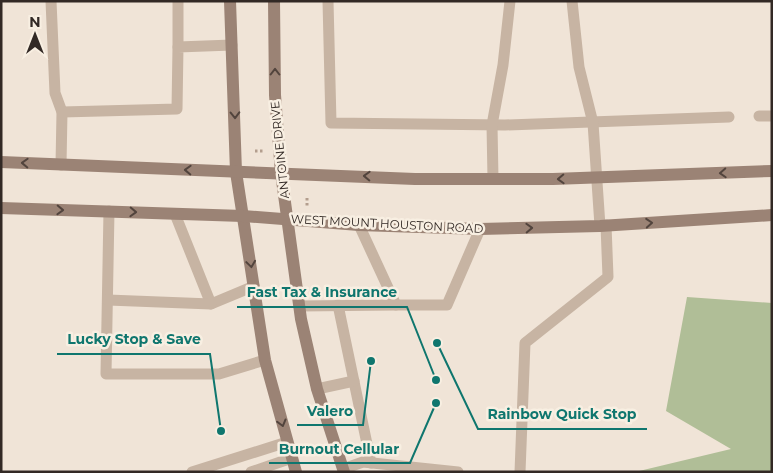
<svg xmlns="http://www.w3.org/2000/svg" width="773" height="473" viewBox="0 0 773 473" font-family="Montserrat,sans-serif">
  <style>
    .green { fill: #b0be97 }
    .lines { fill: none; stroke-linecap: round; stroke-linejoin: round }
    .path { stroke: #b39e8e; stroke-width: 3; stroke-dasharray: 2.5 2.5; stroke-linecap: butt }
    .service { stroke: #c7b4a3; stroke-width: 11 }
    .secondary { stroke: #9b8375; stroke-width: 12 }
    .oneway { stroke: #52443d }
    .labels { text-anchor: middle; stroke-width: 5; stroke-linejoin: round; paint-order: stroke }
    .street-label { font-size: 12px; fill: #322925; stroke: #f8efe2 }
    .leader { fill: none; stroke: #0f766e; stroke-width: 2 }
    .callout-dot { fill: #0f766e; stroke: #f8efe2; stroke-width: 2 }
    .callout-label { font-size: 14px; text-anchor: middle; font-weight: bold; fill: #0f766e; stroke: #f8efe2; stroke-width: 5; stroke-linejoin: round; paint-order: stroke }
  </style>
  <rect width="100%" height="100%" fill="#f0e4d7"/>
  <polygon class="green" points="687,297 772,303 772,472 635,472 731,449 666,411"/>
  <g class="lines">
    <g class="path">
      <polyline points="255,151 264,151"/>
      <polyline points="307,198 307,206"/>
    </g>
    <g class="service">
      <polyline points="51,1 55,93 62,112 61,165"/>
      <polyline points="178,1 178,47"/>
      <polyline points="328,1 331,123 505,125 729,117"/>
      <polyline points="572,1 579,67 593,123 600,226"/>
      <polyline points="62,112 177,109 178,47 232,45"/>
      <polyline points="759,116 772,116"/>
      <polyline points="493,179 492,125 503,65 510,1"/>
      <polyline points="109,211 106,374 219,374 265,360"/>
      <polyline points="175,214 211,304 254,286"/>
      <polyline points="359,225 396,305 447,305 480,229"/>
      <polyline points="108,300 211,304"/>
      <polyline points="338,305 371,463"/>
      <polyline points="300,306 396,305"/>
      <polyline points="317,389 354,381"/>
      <polyline points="343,469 363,462 458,472"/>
      <polyline points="192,472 287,442"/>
      <polyline points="251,472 292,458"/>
      <polyline points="520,472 525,343 608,277 606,225"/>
    </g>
    <g class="secondary">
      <polyline points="230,1 236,172 265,360 296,472"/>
      <polyline points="274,1 275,95 281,173 301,319 317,389 344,472"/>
      <polyline points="1,162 415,179 553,179 772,171"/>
      <polyline points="1,208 243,216 359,225 480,229 600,226 772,215"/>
    </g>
  </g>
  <defs><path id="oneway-chevron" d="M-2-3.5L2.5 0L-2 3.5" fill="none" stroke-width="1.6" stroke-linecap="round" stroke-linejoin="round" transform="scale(1.25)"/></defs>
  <g class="oneway">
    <use href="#oneway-chevron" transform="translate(275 72) rotate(-90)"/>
    <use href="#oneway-chevron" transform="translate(235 115) rotate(89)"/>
    <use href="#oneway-chevron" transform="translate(25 163) rotate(-178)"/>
    <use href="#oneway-chevron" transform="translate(188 170) rotate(-178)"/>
    <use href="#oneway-chevron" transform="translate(723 173) rotate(177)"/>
    <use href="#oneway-chevron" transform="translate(367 176) rotate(-178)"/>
    <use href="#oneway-chevron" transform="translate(561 179) rotate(178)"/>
    <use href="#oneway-chevron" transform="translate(60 210) rotate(2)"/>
    <use href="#oneway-chevron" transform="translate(133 212) rotate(2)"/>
    <use href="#oneway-chevron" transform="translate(649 223) rotate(-4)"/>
    <use href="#oneway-chevron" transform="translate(529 228) rotate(-2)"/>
    <use href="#oneway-chevron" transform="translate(251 264) rotate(82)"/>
    <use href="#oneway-chevron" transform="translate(282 423) rotate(75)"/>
  </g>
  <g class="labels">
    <g class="street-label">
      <text transform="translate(280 150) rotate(-96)" y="4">ANTOINE DRIVE</text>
      <text transform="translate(387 224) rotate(3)" y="4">WEST MOUNT HOUSTON ROAD</text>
    </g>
  </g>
  <path class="leader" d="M436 380L407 307H237M221 431L210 354H57M371 361L363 425H297M437 343L478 429H647M436 403L410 463H269"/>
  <g class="callout-dot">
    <circle cx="436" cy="380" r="5"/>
    <circle cx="221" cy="431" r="5"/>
    <circle cx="371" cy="361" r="5"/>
    <circle cx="437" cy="343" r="5"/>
    <circle cx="436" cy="403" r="5"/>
  </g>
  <g class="callout-label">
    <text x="322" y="297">Fast Tax &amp; Insurance</text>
    <text x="134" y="344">Lucky Stop &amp; Save</text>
    <text x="330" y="416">Valero</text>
    <text x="562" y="419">Rainbow Quick Stop</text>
    <text x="339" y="454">Burnout Cellular</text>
  </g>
  <rect width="773" height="473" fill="none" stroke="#322925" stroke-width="5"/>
  <g transform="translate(35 35)" stroke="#f8efe2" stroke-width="4" paint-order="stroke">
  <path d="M0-4L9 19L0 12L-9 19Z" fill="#322925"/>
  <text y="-8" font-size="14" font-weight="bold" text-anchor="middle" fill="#322925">N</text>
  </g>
</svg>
